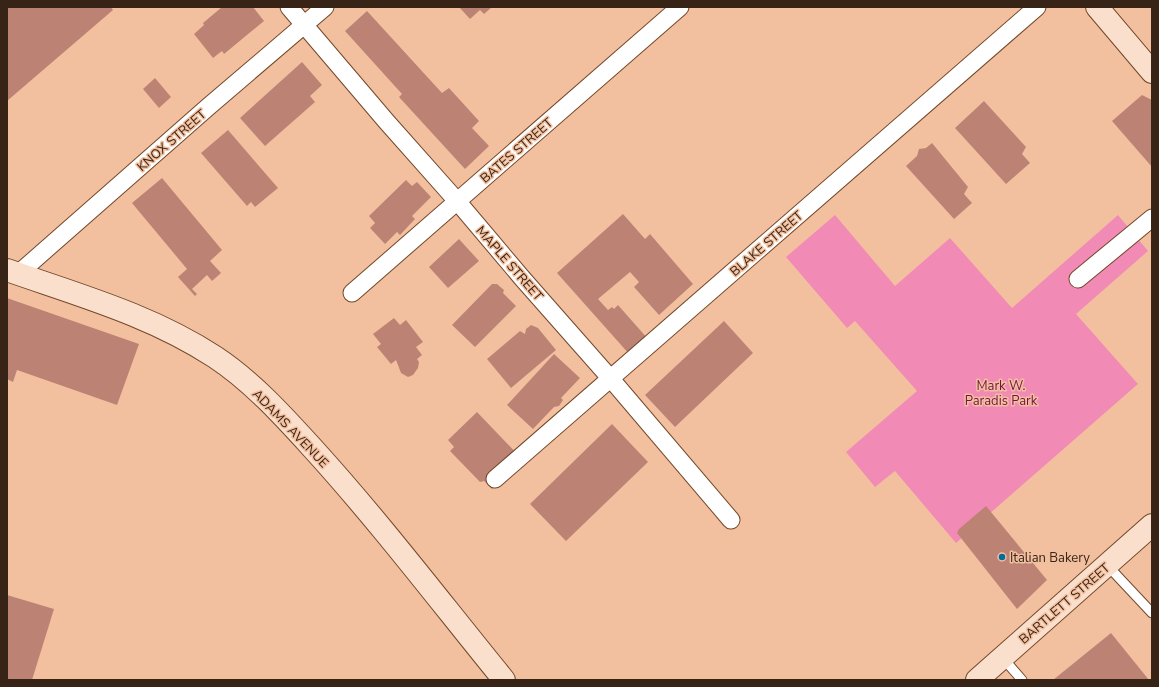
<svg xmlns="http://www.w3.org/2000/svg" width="1159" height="687" viewBox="0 0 1159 687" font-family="'Nunito Sans',sans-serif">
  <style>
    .green { fill: #f18bb5 }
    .building { fill: #bc8375 }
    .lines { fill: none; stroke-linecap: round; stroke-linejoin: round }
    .lane-casing { stroke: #724729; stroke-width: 11 }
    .street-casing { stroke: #724729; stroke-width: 19 }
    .secondary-casing { stroke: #724729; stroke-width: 24 }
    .lane { stroke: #fff; stroke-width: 9 }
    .street { stroke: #fff; stroke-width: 17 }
    .secondary { stroke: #f9dfcc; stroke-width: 22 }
    .poi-dot { fill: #006e9a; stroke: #f3c09f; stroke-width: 1.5 }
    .labels { text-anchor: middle; stroke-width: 3; stroke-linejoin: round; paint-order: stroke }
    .street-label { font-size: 13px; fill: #372417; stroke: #f3c09f }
    .park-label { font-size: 13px; fill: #741446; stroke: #f3c09f }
    .poi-label { font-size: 13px; fill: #372417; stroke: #f3c09f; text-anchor: start }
  </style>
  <rect width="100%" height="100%" fill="#f3c09f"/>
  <polygon class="green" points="835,215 895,286 950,238 1012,308 1118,215 1148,251 1076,314 1138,384 956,543 895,471 875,487 846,452 917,391 855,321 847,328 786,257"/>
  <g class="building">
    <polygon points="8,7 111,7 113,10 7,101 7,8"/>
    <polygon points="222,7 253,7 264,21 224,54 222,51 213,58 194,34 204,25 203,23"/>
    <polygon points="459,7 492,7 484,14 480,10 470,19"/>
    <polygon points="367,11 442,93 449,88 479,121 472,128 489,146 465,169 399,97 402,94 345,31"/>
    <polygon points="302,62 322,85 310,96 315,102 265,146 240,118"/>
    <polygon points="155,78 171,97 159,108 143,89"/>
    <polygon points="1142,95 1152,100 1152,167 1112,121"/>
    <polygon points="984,101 1026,147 1022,154 1030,163 1006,184 955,128"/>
    <polygon points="228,130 278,188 255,207 251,202 247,206 201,153"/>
    <polygon points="932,143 968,187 964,194 972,203 954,219 906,166 917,156 919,149 926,148"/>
    <polygon points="162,178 222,250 210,261 221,273 212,281 207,275 192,289 197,294 195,296 178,277 187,269 132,203"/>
    <polygon points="406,180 412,186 417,182 431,197 412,216 415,219 400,235 397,232 385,244 370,228 375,223 369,216"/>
    <polygon points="623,214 645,239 650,234 693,284 659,315 634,287 639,282 630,272 598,299 608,310 612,307 614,309 618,305 648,339 630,355 557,273"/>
    <polygon points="459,239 479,261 448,288 429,267"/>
    <polygon points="492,284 497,284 504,290 503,293 516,306 475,347 452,325"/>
    <polygon points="7,298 139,344 117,405 17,370 13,382 7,379"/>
    <polygon points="394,318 400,325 406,320 423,342 416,347 422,355 417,359 419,362 418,368 413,375 408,377 401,373 396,360 391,364 377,347 381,344 373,334"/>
    <polygon points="724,321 753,353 675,427 645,395"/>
    <polygon points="531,325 538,328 556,350 511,388 487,359 520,331 525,334 526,329"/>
    <polygon points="554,354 580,378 561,398 563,400 559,406 554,407 533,429 507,405"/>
    <polygon points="477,412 523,460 492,489 484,481 480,482 450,451 454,447 448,440"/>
    <polygon points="612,424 648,462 566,541 530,504"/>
    <polygon points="986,506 1047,580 1017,609 957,533 959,529"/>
    <polygon points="7,595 54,609 32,680 7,680"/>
    <polygon points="1111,633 1149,680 1053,680"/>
  </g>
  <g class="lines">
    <g class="lane-casing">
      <g id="lane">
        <polyline points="1107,565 1152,613"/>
        <polyline points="1002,657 1022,680"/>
      </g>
    </g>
    <g class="street-casing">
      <g id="street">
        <polyline points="289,7 386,121 457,201 522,278 611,379 731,520"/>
        <polyline points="18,274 208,107 325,7"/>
        <polyline points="1078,279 1152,218"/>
        <polyline points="352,293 680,7"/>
        <polyline points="495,479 1037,7"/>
      </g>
    </g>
    <g class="secondary-casing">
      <g id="secondary">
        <polyline points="1097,7 1152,72"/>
        <path d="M7,270C78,295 151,315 215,357C253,382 285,418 316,452C382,525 442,604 504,680"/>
        <polyline points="977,680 1152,525"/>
      </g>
    </g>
    <use href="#lane" class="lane"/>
    <use href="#street" class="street"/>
    <use href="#secondary" class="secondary"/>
  </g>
  <circle class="poi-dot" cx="1002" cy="557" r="4"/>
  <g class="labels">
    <g class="street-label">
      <text transform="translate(171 140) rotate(-41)" y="5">KNOX STREET</text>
      <text transform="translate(516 150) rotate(-41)" y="5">BATES STREET</text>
      <text transform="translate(766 243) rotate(-41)" y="5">BLAKE STREET</text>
      <text transform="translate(510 263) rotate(49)" y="5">MAPLE STREET</text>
      <text transform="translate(291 428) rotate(46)" y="5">ADAMS AVENUE</text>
      <text transform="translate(1064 603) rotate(-41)" y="5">BARTLETT STREET</text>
    </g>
    <g class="park-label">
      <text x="1001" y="390">Mark W.<tspan x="1001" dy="15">Paradis Park</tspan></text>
    </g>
    <g class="poi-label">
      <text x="1010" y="562">Italian Bakery</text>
    </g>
  </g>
  <rect width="1159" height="687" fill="none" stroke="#372417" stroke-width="16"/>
</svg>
